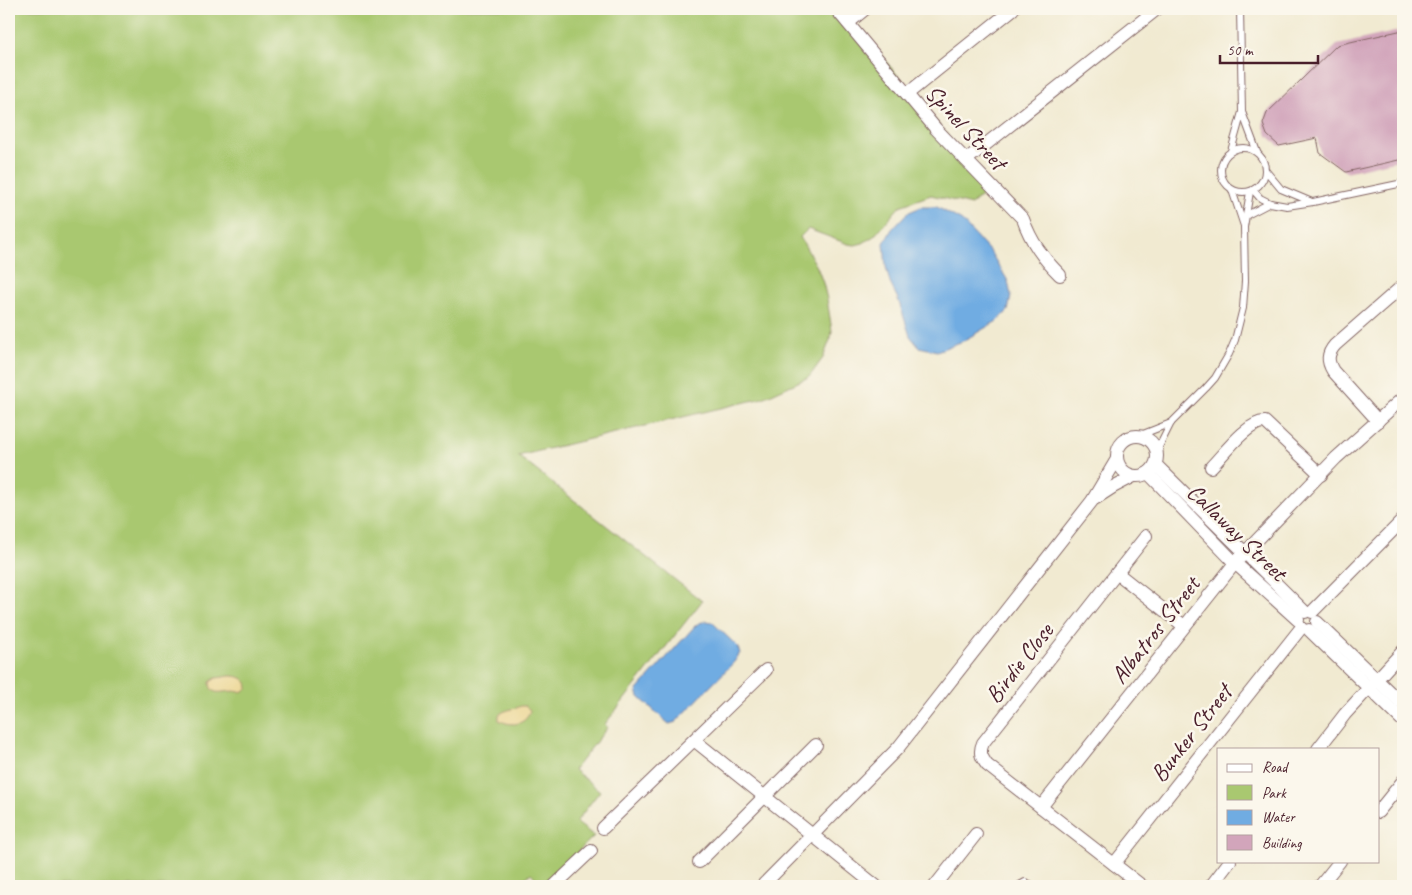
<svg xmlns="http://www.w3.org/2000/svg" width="1412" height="895" viewBox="0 0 1412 895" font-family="Caveat,sans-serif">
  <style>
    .green { fill: #a9c870; stroke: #7a744e }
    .sand { fill: #eeda9e; stroke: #9c7c64 }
    .water { fill: #70ace2; stroke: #5d6686 }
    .building { fill: #d2a5bb }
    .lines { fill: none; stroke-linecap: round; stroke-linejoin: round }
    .lane-casing { stroke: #846665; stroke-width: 8 }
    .street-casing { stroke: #846665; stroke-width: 14 }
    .lane { stroke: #fff; stroke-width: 6 }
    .street { stroke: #fff; stroke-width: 12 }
    .labels { text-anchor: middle; stroke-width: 5; stroke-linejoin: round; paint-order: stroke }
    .street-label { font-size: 24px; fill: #4a1f2b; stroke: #fbf7ec }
  </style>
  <rect width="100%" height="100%" fill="#fbf7ec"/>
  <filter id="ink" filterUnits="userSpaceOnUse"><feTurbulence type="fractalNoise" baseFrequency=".02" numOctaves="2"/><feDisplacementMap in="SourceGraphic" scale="10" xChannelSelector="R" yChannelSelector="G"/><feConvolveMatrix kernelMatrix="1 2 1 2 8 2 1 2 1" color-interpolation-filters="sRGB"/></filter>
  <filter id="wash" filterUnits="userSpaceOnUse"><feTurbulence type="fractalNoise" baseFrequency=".0096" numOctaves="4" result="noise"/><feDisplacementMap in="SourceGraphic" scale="20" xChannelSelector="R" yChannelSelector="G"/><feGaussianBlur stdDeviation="1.12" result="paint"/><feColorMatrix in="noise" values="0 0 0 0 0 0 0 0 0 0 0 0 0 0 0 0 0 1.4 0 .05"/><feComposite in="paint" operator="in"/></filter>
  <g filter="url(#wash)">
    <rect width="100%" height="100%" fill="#f1ead1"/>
    <polygon class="green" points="9,9 842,9 991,187 971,205 931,195 900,206 874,236 863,243 855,245 848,244 808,229 800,237 817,267 823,283 827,299 832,331 830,340 823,358 809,377 763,398 518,456 702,601 605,724 607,728 574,770 600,791 576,822 594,836 543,886 531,873 517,886 9,886"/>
    <g class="sand">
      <path d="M230,676C247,675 255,690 239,692C228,688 210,700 210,682L216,678Z"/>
      <path d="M521,706H525L530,710C527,725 511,727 499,720V715C503,710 515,709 521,706Z"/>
    </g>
    <g class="water">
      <polygon points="921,207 937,207 962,221 991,253 1008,281 1011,296 1008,311 997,321 963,341 937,351 919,347 910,336 898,299 890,283 886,267 884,243 892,229 907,213"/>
      <polygon points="707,621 712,622 737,646 740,653 734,662 676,722 669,724 639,697 637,690 695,626 699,623"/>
    </g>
    <g id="blocks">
      <polygon class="building" points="1403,30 1403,159 1346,172 1320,153 1317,138 1279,146 1267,135 1263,124 1267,113 1337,45"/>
    </g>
  </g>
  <g filter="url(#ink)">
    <use href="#blocks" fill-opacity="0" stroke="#846665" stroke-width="1"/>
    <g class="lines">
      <g class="lane-casing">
        <g id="lane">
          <polyline points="1242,112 1257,152"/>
          <circle cx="1243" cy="170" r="22"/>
          <polyline points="1231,151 1242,112 1240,9"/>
          <polyline points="1266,171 1281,189 1312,202"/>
          <polyline points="1232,190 1244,226"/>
          <polyline points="1253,190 1260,198 1270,203 1287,206 1313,202 1403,183"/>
          <polyline points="1247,215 1270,203"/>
          <polyline points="1138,436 1171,423"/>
          <polyline points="1157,451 1171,423 1206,388 1215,378 1229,354 1235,340 1243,308 1245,281 1244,227 1250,192"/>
          <polyline points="1018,886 1025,882 1034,886"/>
        </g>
      </g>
      <g class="street-casing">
        <g id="street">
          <path d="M836,9L936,129L1023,219C1031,242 1043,258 1060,275"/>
          <polyline points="848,23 865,9"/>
          <polyline points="907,94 1013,9"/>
          <polyline points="966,160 1157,9"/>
          <path d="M1378,421L1333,371C1327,361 1327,354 1335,345L1399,289"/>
          <circle cx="1137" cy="456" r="20"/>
          <polyline points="1156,465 1305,612"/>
          <path d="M1211,467C1223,455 1248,421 1265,422L1321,475"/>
          <polyline points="1148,473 1235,563 1298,620"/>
          <polyline points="1096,498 1113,487 1134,476"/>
          <polyline points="1117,573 1184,626"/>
          <polyline points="1312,612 1403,520"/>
          <polyline points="1317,622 1403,705"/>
          <polyline points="1309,630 1403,721"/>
          <polyline points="694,740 876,886"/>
          <polyline points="1318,749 1345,714 1403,651"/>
          <polyline points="1041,807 1235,563 1336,458 1403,398"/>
          <polyline points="1378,812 1403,781"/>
          <polyline points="603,828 766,670"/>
          <polyline points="699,862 816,745"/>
          <polyline points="1114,864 1301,628"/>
          <polyline points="554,886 591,851"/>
          <polyline points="762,886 898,748 1092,501 1117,459"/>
          <polyline points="935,886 976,834"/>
          <path d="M1142,886L987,765C981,757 979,752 983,743L1146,536"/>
          <polyline points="1211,886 1230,861"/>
          <polyline points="1320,886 1340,861"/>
        </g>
      </g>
      <use href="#lane" class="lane"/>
      <use href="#street" class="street"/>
    </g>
  </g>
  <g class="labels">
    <g class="street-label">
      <text transform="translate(966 127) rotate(47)" y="8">Spinel Street</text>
      <text transform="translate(1237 532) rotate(44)" y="8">Callaway Street</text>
      <text transform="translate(1155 630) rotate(-52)" y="8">Albatros Street</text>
      <text transform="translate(1019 663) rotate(-52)" y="8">Birdie Close</text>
      <text transform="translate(1191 733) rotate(-52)" y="8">Bunker Street</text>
    </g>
  </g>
  <rect width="1412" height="895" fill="none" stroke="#fbf7ec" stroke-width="30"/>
  <rect x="1217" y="748" width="162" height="115" fill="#fbf7ec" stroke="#b4a19f"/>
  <rect x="1227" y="764" width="25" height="8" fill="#ffffff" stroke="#b4a19f"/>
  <text x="1262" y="772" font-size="15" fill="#4a1f2b">Road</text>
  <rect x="1227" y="785" width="25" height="15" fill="#a9c870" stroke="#b4a19f"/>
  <text x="1262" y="798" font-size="15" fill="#4a1f2b">Park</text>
  <rect x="1227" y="810" width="25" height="15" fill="#70ace2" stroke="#b4a19f"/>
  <text x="1262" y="822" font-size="15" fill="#4a1f2b">Water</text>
  <rect x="1227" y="835" width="25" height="15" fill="#d2a5bb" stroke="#b4a19f"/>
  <text x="1262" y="848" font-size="15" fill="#4a1f2b">Building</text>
  <path d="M1220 55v8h98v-8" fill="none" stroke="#4a1f2b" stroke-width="2.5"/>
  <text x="1227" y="55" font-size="15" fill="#4a1f2b" stroke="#fbf7ec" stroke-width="4" paint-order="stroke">50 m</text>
</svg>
